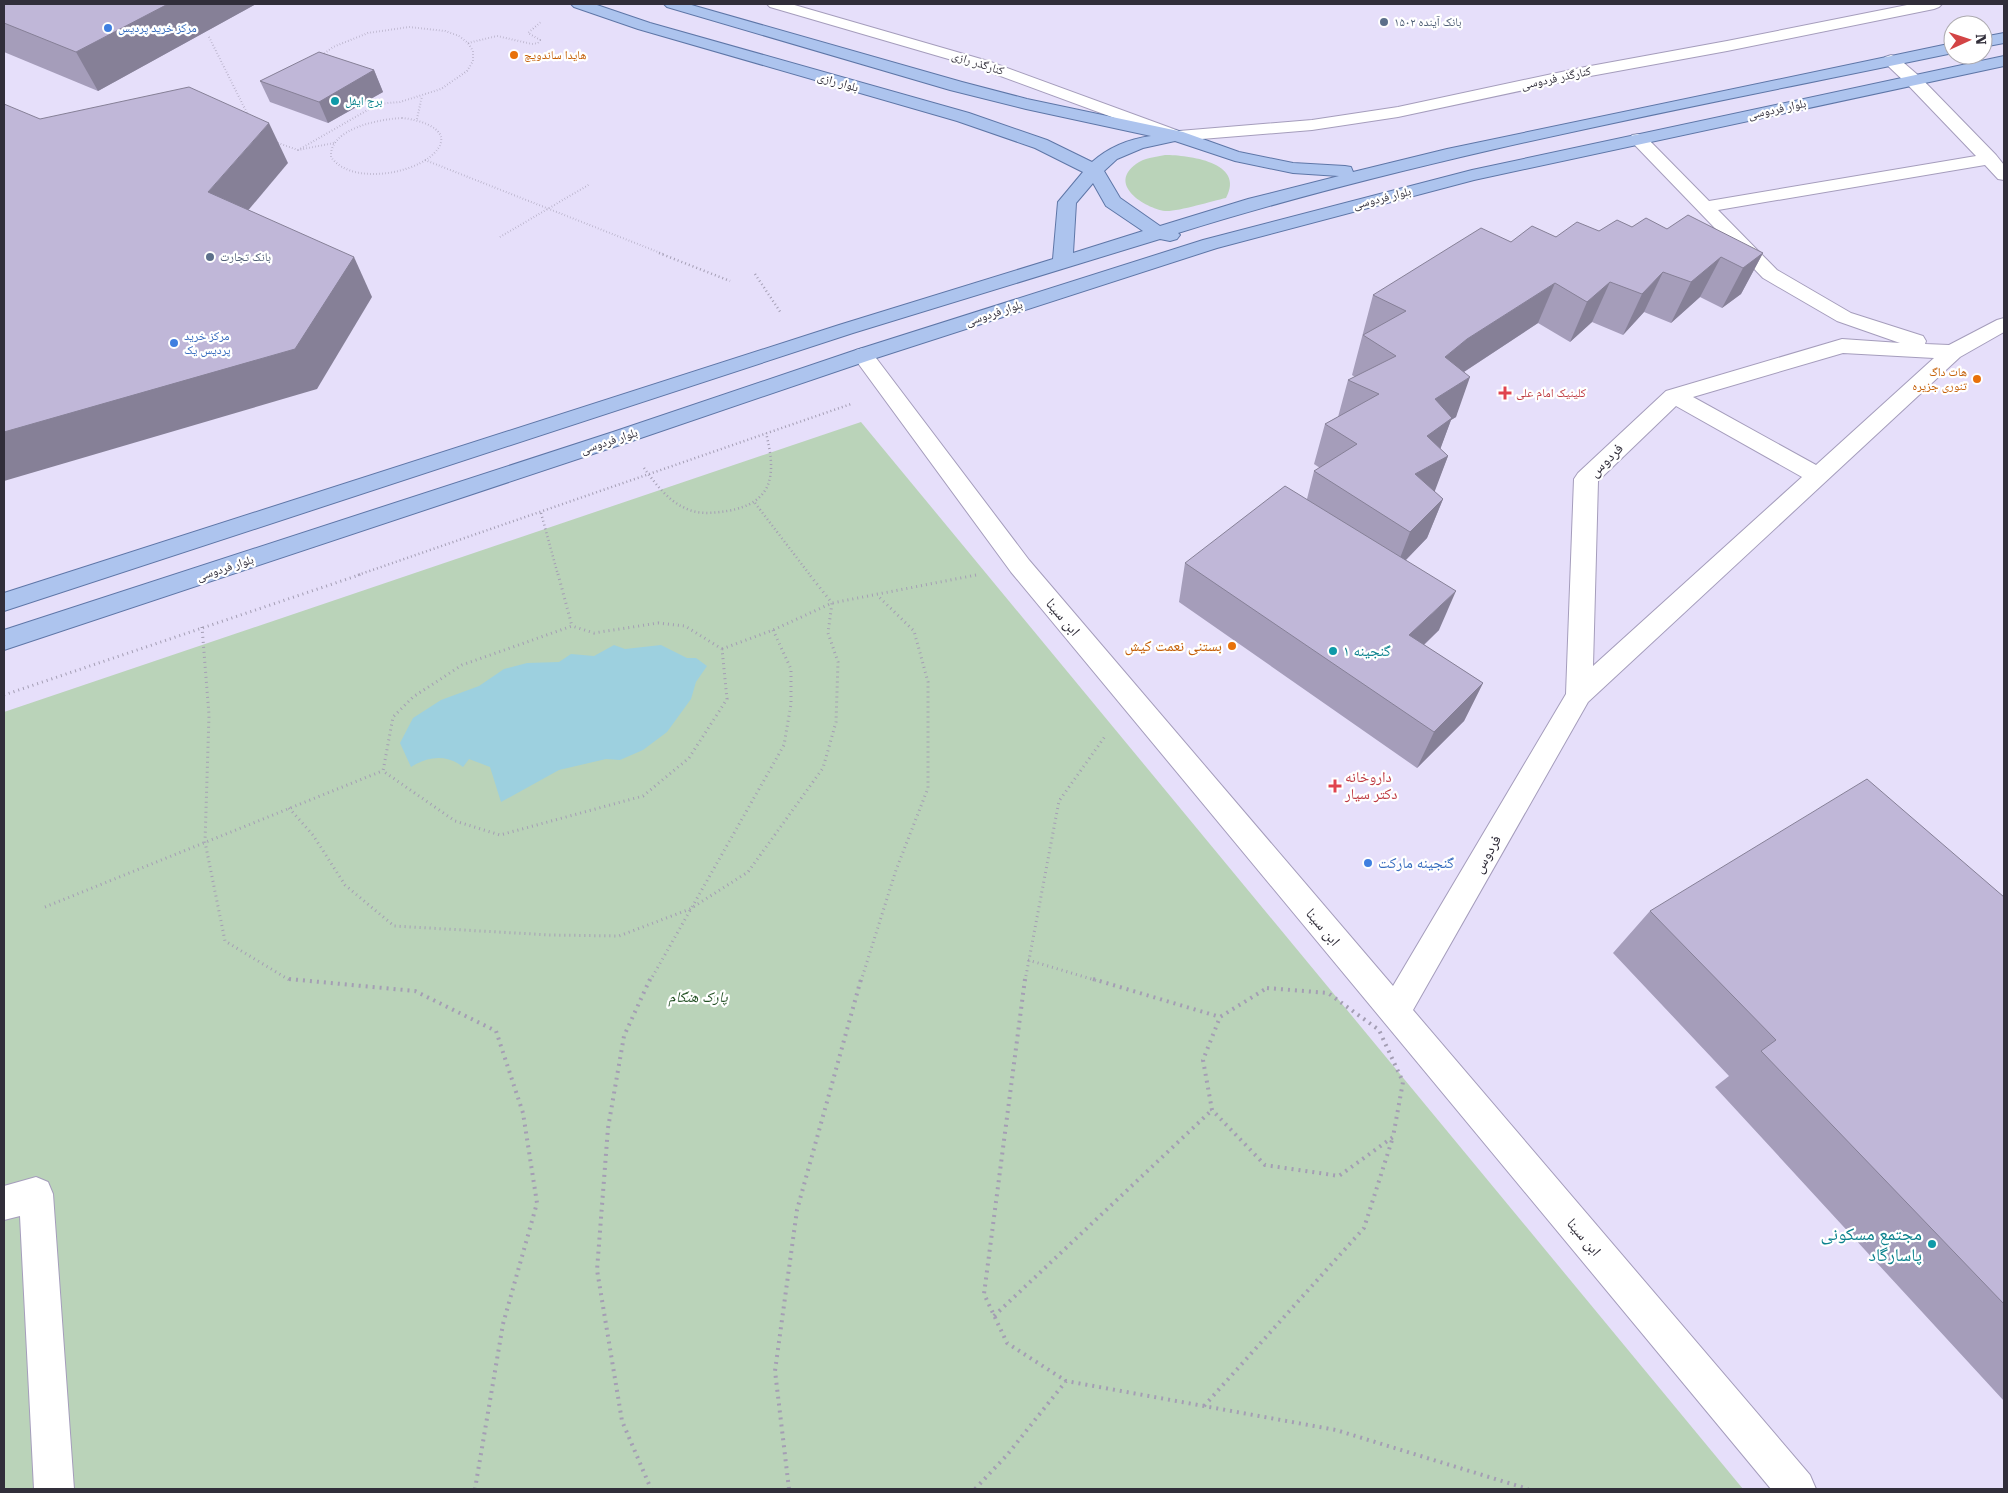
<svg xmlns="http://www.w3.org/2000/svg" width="2008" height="1493" viewBox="0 0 2008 1493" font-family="'Roboto Serif','Noto Naskh Arabic',serif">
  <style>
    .green { fill: #bad3b9 }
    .water { fill: #9dd0df }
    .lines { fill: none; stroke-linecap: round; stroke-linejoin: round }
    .minor-casing { stroke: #a59dbc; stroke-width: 2 }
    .major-casing { stroke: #5e76a7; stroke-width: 2 }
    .path-far3 { stroke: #a49eb4; stroke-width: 2; stroke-dasharray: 0.5 2.5; stroke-linecap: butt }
    .path-far2 { stroke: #a49eb4; stroke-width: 2.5; stroke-dasharray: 1 3; stroke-linecap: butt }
    .path-far1 { stroke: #a49eb4; stroke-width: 3; stroke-dasharray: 1 4; stroke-linecap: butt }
    .path { stroke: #a49eb4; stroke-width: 4; stroke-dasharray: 2 5; stroke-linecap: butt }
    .minor { fill: #fff; fill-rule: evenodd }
    .major { fill: #adc4ee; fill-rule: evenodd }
    .wall { fill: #a59dba }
    .shaded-wall { fill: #868097 }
    .building { fill: #c0b7d8; stroke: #868097 }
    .service-dot { fill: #5c6f8a; stroke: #fff; stroke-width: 2 }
    .shop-dot { fill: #3f7fe0; stroke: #fff; stroke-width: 2 }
    .food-dot { fill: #e8710a; stroke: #fff; stroke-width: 2 }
    .culture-dot { fill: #0f9aa8; stroke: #fff; stroke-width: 2 }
    .health-dot { fill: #e0444e; stroke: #fff; stroke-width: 2 }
    .labels { text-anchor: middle; stroke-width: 4.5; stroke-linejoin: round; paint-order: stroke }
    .far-service-label { font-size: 12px; fill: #4e5e75; stroke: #fff; text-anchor: start }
    .far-shop-label { font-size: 12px; fill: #366cbe; stroke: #fff; text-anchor: start }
    .far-food-label { font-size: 12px; fill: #c56008; stroke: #fff; text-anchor: start }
    .far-street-label { font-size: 12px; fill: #312e3a; stroke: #fff }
    .far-culture-label { font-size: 12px; fill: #0d838f; stroke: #fff; text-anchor: start }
    .far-health-label { font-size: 12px; fill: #be3a42; stroke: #fff; text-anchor: start }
    .street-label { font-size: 15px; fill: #312e3a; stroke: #fff }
    .food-label { font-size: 15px; fill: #c56008; stroke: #fff; text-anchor: end }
    .culture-label { font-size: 15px; fill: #0d838f; stroke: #fff; text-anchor: start }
    .health-label { font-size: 15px; fill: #be3a42; stroke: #fff; text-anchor: start }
    .shop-label { font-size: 15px; fill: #366cbe; stroke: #fff; text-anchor: start }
    .park-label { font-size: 15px; font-style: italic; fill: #255226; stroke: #fff }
    .near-culture-label { font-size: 18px; fill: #0d838f; stroke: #fff; text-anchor: end }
  </style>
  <rect width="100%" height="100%" fill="#e6dffa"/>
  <g class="green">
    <path d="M1165,155C1188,155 1246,162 1226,198C1212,201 1177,212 1165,211C1145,208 1107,185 1136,164C1144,158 1155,157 1165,155Z"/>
    <polygon points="861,422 1743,1489 4,1489 4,712"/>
  </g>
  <path class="water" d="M614,645L625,649L661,645L687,658H696L707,666L696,682L691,699L667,732L643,750L620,760L606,759L559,770L501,802L490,767L469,759L463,767C447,754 428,756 411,767L400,743L413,718L441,700L479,686L504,669L527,663L559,662L571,654L594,656Z"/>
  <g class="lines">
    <g class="minor-casing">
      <g id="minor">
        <polygon points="767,4 791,4 988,61 1179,131 1312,120 1398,107 1585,67 1727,41 1912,4 1942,4 1939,7 1934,9 1727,51 1585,77 1398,117 1312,130 1177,141 976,67 770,7"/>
        <path d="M1891,55L1897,57L1919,76L1996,155L2004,165V180L1998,179L1985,165L1718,210L1777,270L1851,313L1923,336L1926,341L1925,344L1949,345L1997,320L2004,318V332L1960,357L1588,702L1413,1010L1810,1475L1816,1489H1771L1011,572L852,355L856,350L863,348L870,350L1029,560L1393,986L1566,694L1574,479L1578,473L1666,391L1842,339L1900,343L1837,321L1763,278L1629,139L1632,135L1638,134L1644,135L1709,201L1976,156L1907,84L1885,63L1883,60L1885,57ZM1843,353L1934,358L1816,465L1693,397ZM1676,406L1802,477L1593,666L1598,481Z"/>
        <polygon points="36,1177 48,1182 53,1194 74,1489 34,1489 20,1216 4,1220 4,1186"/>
      </g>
    </g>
    <g class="major-casing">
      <g id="major">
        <path d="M571,4H594L650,23L969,113L1047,140L1092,162C1109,147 1129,139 1151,136L1026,109L950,90L667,7L664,4H688L962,82L1027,99L1183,132L1239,152L1293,163L1345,166L1351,167L1353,172L1447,149L1953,43V53C1694,107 1432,154 1178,233L1180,235L1177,239L1170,241L1160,239L853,333L4,611V593L839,325L1053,259L1058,202L1083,172L1035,148L957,121L638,29L574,7ZM1175,141L1235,161L1293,173L1339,176L1248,199L1160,226L1120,198L1104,171L1117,159L1143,148ZM1093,183L1106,206L1143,231L1073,253L1076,203Z"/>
        <polygon points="2004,33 2004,43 1983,47 1983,37"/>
        <polygon points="2004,56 2004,66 1474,180 1217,248 870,360 629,442 4,650 4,630 613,432 856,350 1203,240 1472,170"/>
      </g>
    </g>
    <g class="path-far3">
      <polyline points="209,37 249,117"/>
      <polyline points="468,43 497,36 532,44 538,43 540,40 528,33 542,21"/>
      <path d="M402,118C423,120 460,132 430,157C407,175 350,184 331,157C329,128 381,119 402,118Z"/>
      <polyline points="417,119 422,96"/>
      <polyline points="275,142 298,150 334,143"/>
      <polyline points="298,150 378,104 400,102 441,89 467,71 473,61 473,51 468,43 459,36 445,31 409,27 368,33 333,47 321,56"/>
      <polyline points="425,160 663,254"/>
      <polyline points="500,237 590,184"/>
    </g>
    <g class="path-far2">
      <polyline points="659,253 730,281"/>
      <polyline points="755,274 781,313"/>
      <path d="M644,468C655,483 667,500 685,508C698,515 714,513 727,511C775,503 776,473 766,433"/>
      <polyline points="755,503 810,575"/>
      <polyline points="541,513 558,575"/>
      <polyline points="358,575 851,404"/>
    </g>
    <g class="path-far1">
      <polyline points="558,574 572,626"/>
      <polygon points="658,623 685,626 722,649 727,699 689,758 643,796 500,835 455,821 383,771 393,717 413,697 462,665 572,626 594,633"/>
      <polyline points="202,627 209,715 205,842 225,941 291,981"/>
      <polyline points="722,649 773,630 832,603 976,575"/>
      <polyline points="4,695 362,574"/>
      <polyline points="289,808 313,835 345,885 394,926 550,935 619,936 690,909 748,872 823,768 836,722 838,662 828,633 832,603 809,574"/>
      <polyline points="45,907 382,771"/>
      <polyline points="1028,960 1098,981"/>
      <polyline points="650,981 784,745 791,704 791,669 773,630"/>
      <polyline points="861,981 896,870 928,788 928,682 914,631 877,595"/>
      <polyline points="1025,981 1059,801 1106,735"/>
    </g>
    <g class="path">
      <polyline points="289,979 415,991 496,1031 523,1113 537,1203 503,1324 475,1489"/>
      <polyline points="650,979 624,1036 608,1128 597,1270 622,1421 651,1489"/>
      <polyline points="1025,979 984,1294 1007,1343 1066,1381"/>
      <polyline points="1093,979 1220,1017"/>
      <polygon points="1267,988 1328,993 1379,1030 1403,1082 1393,1137 1339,1176 1265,1165 1212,1110 1203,1060 1220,1017"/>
      <polyline points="994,1316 1212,1110"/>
      <polyline points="1204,1406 1364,1228 1393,1137"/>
      <polyline points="789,1489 775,1371 797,1210 861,979"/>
      <polyline points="975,1489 1007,1455 1066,1381 1336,1430 1528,1489"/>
    </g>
    <use href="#minor" class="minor"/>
    <use href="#major" class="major"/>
  </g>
  <g class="wall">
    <polygon points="4,4 256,4 98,91 4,52"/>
    <polygon points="374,70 383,92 328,123 270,102 260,81"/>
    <polygon points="1632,227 1667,229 1763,253 1741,294 1722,308 1700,297 1671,323 1644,312 1623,335 1592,322 1570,342 1538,323 1464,372 1456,417 1451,420 1440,449 1448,456 1434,491 1443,499 1427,538 1406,560 1439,630 1424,645 1483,683 1464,721 1417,768 1179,602 1185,563 1307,499 1314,471 1320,468 1314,464 1325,424 1338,417 1348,380 1355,377 1352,375 1373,295 1511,242"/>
    <polygon points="2004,897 2004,1401 1715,1087 1729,1076 1613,953 1650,911"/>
  </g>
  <g class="shaded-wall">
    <polygon points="168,4 256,4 98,91 76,52"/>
    <polygon points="374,70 383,92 328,123 319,102"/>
    <polygon points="269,123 288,163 230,232 208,192"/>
    <polygon points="1763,253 1741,294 1722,308 1743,268"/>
    <polygon points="354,257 372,297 317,389 4,481 4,432"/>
    <polygon points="1721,257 1700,297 1671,323 1691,282"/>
    <polygon points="1663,272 1644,312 1623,335 1642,294"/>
    <polygon points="1610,282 1592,322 1570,342 1587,302"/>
    <polygon points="1555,283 1538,323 1453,379 1445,357 1467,339"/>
    <polygon points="1470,377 1456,417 1451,420 1437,458 1413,476 1435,399"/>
    <polygon points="1448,456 1433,496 1415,474"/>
    <polygon points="1443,499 1427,538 1395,571 1410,532"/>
    <polygon points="1456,591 1439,630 1394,673 1409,635"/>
    <polygon points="1483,683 1464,721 1417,768 1434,732"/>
  </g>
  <g class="building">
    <polygon points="4,4 168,4 76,52 4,23"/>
    <polygon points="319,52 374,70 319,102 260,81"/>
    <polygon points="189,87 269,123 208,192 354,257 295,349 4,432 4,104 40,119"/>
    <polygon points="1688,215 1763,253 1743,268 1721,257 1691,282 1663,272 1642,294 1610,282 1587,302 1555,283 1467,339 1445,357 1470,377 1435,399 1452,418 1427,436 1448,456 1415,474 1443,499 1410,532 1314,471 1357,444 1325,424 1379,394 1348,380 1396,356 1363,335 1406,311 1373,295 1481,228 1511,242 1532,226 1556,237 1577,222 1599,231 1617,220 1632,227 1646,218 1667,229"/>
    <polygon points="1285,486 1456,591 1409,635 1483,683 1434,732 1185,563"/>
    <polygon points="1867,779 2004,897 2004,1304 1761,1051 1776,1040 1650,911"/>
  </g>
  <g class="service-dot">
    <circle cx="1384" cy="22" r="5"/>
    <circle cx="210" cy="257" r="5"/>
  </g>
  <g class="shop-dot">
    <circle cx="108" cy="28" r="5"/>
    <circle cx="174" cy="343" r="5"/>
    <circle cx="1368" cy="863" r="5"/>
  </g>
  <g class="food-dot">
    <circle cx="514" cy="55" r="5"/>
    <circle cx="1977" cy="379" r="5"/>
    <circle cx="1232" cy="646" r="5"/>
  </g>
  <g class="culture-dot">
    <circle cx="335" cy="101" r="5"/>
    <circle cx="1333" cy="651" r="5"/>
    <circle cx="1932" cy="1244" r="5"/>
  </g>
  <g class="health-dot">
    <path d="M1502.5 385.5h5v5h5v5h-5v5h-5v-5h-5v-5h5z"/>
    <path d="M1332.5 778.5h5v5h5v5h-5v5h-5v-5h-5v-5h5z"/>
  </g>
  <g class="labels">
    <g class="far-service-label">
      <text x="1394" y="26">بانک آینده ۱۵۰۲</text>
      <text x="220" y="261">بانک تجارت</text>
    </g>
    <g class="far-shop-label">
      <text x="118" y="32">مرکز خرید پردیس</text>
      <text x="184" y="340">مرکز خرید<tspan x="184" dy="14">پردیس یک</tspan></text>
    </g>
    <g class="far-food-label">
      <text x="524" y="59">هایدا ساندویچ</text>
      <text x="1967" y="376" text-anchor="end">هات داگ<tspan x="1967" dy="14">تنورى جزيره</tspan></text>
    </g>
    <g class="far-street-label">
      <text transform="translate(978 63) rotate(18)" y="4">کنارگذر رازی</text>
      <text transform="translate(1556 78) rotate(-12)" y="4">کنارگذر فردوسی</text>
      <text transform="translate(838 82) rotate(16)" y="4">بلوار رازی</text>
      <text transform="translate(1777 109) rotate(-12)" y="4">بلوار فردوسی</text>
      <text transform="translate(1382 198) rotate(-14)" y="4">بلوار فردوسی</text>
      <text transform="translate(994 313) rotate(-18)" y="4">بلوار فردوسی</text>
      <text transform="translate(609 441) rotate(-18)" y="4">بلوار فردوسی</text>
      <text transform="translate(225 568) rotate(-18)" y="4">بلوار فردوسی</text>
    </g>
    <g class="far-culture-label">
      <text x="345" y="105">برج ایفل</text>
    </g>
    <g class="far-health-label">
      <text x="1516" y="397">کلینیک امام علی</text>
    </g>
    <g class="street-label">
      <text transform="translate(1606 460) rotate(-44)" y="5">فردوس</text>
      <text transform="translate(1063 617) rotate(50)" y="5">ابن سینا</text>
      <text transform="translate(1487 854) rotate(-60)" y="5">فردوس</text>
      <text transform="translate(1323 927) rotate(50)" y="5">ابن سینا</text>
      <text transform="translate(1584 1237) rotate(50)" y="5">ابن سینا</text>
    </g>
    <g class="food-label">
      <text x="1222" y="651">بستنی نعمت کیش</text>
    </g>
    <g class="culture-label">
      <text x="1343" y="656">گنجینه ۱</text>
    </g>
    <g class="health-label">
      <text x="1345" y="782">داروخانه<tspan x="1345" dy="17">دکتر سیار</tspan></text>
    </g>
    <g class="shop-label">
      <text x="1378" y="868">گنجینه مارکت</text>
    </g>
    <g class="park-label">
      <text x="698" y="1002">پارک هنگام</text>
    </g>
    <g class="near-culture-label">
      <text x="1922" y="1240">مجتمع مسکونی<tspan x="1922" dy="21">پاسارگاد</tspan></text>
    </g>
  </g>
  <rect width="2008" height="1493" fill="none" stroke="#312e3a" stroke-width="10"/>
  <g transform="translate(1968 40) rotate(87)"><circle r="24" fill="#ffffff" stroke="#adabb0"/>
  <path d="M0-4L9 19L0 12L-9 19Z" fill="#d34445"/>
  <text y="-8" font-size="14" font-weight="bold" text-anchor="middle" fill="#312e3a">N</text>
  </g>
</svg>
